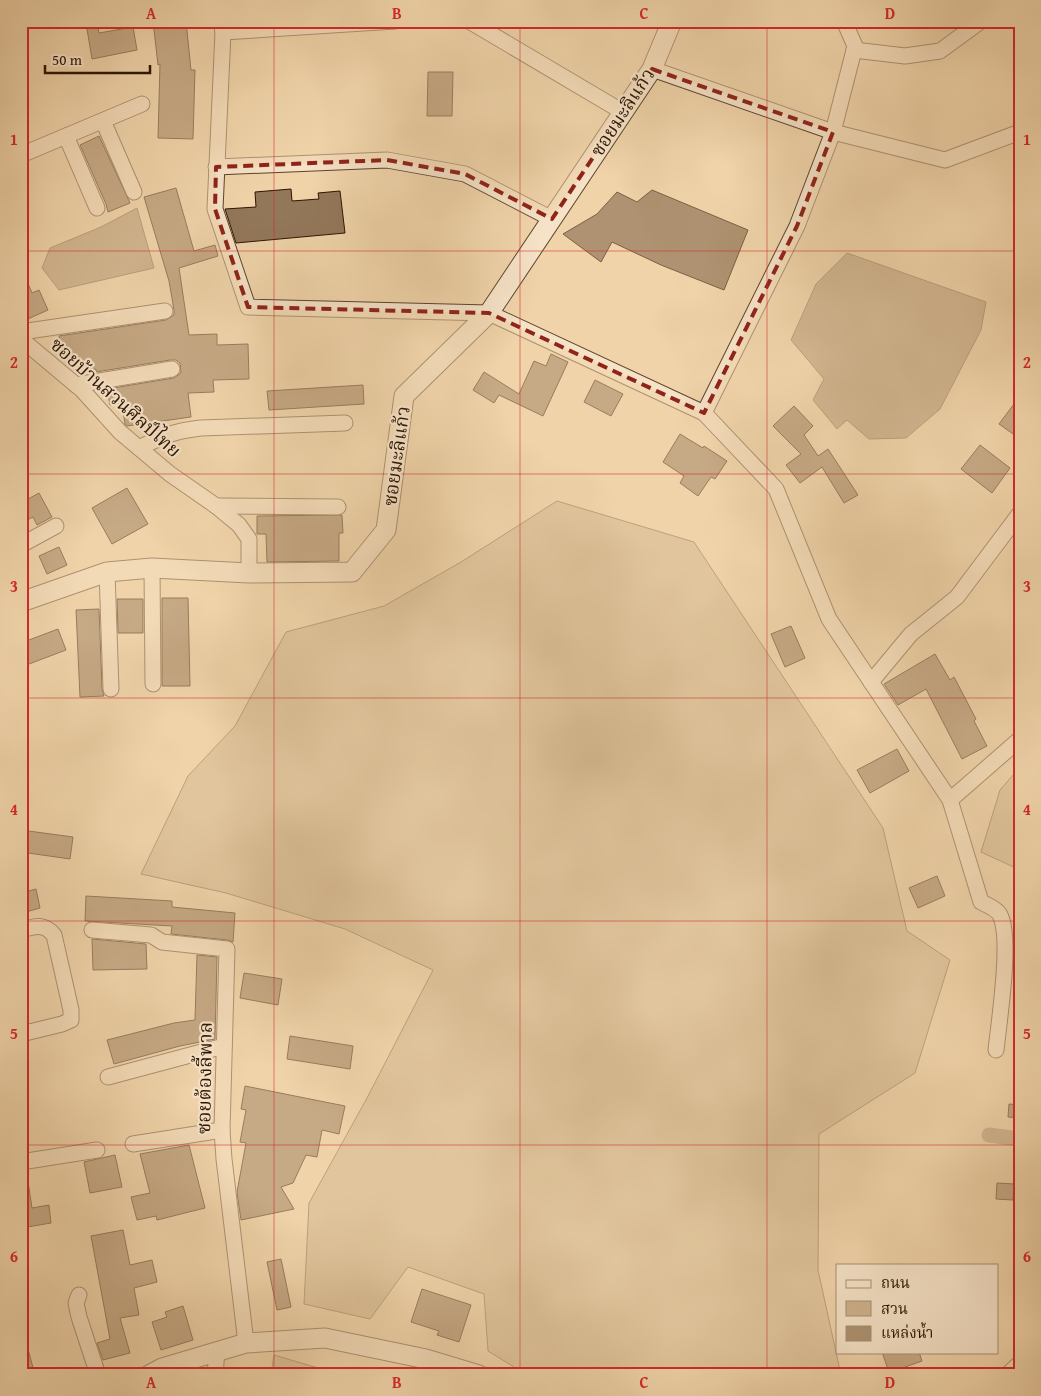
<svg xmlns="http://www.w3.org/2000/svg" width="1041" height="1396" viewBox="0 0 1041 1396" font-family="'Gentium Book Plus','Noto Serif Thai',serif">
  <style>
    .green { fill: #cfb38d; stroke: #7e6448 }
    .water { fill: #ae9271; stroke: #7a6045 }
    .lines { fill: none; stroke-linecap: round; stroke-linejoin: round }
    .canal { stroke: #ae9271; stroke-width: 15 }
    .building { fill: #927759; stroke: #2d1403 }
    .minor-casing { stroke: #5e442c; stroke-width: 17 }
    .tertiary-casing { stroke: #5e442c; stroke-width: 21 }
    .minor { stroke: #f5e2c7; stroke-width: 15 }
    .tertiary { stroke: #f5e2c7; stroke-width: 19 }
    .marked { fill: none; stroke: #8f2418; stroke-width: 4; stroke-dasharray: 10 6; stroke-linejoin: round }
    .grid { fill: none; stroke: #d62828; stroke-width: 1; stroke-opacity: 0.55 }
    .labels { text-anchor: middle; stroke-width: 4.5; stroke-linejoin: round; paint-order: stroke }
    .street-label { font-size: 19px; fill: #2d1403; stroke: #f5e2c7 }
    .neatline { fill: none; stroke: #d62828; stroke-width: 2 }
    .grid-label { font-size: 16px; text-anchor: middle; font-weight: bold; fill: #d62828 }
  </style>
  <rect width="100%" height="100%" fill="#f0d3a9"/>
  <filter id="stains"><feTurbulence type="fractalNoise" baseFrequency=".004" numOctaves="4"/><feColorMatrix values="0 0 0 0 .2 0 0 0 0 .09 0 0 0 0 .02 0 0 0 .5 -.17"/></filter>
  <radialGradient id="worn" r=".72"><stop offset=".6" stop-color="#630" stop-opacity="0"/><stop offset="1" stop-color="#630" stop-opacity=".3"/></radialGradient>
  <g class="green">
    <polygon points="557,501 694,542 883,828 907,931 950,960 915,1073 819,1134 818,1270 841,1375 527,1375 488,1351 484,1294 408,1267 370,1319 304,1304 309,1203 367,1098 433,970 345,929 226,893 141,874 188,776 235,726 286,632 384,606 461,562"/>
    <polygon points="1020,767 1020,870 981,852 1000,790"/>
    <polygon points="274,1355 342,1375 271,1375"/>
  </g>
  <g class="water">
    <polygon points="652,190 748,230 724,290 661,265 612,242 601,262 563,234 597,214 617,192 637,202"/>
    <polygon points="137,208 154,268 59,290 42,268 50,248 101,227"/>
    <polygon points="847,253 986,302 981,330 940,409 906,438 869,439 847,420 837,429 813,400 824,379 791,340 816,284"/>
  </g>
  <g class="lines">
    <polyline class="canal" points="989,1135 1020,1139"/>
  </g>
  <g class="building">
    <polygon points="153,21 186,21 191,70 195,70 193,139 158,138 160,64 158,65"/>
    <polygon points="98,27 99,33 133,27 137,50 92,59 87,29"/>
    <polygon points="428,72 453,72 452,116 427,116"/>
    <polygon points="99,136 130,203 108,212 106,204 80,145"/>
    <polygon points="176,188 194,251 215,245 218,256 179,268 189,335 217,334 217,345 248,344 249,379 213,380 214,392 188,393 191,417 127,426 125,424 122,403 110,405 107,389 174,378 181,373 180,363 176,360 170,360 96,372 96,369 76,372 72,353 62,354 59,336 166,320 174,315 174,310 169,281 144,197"/>
    <polygon points="291,189 292,201 319,199 318,193 340,191 345,233 236,243 225,209 256,207 255,192"/>
    <polygon points="21,267 32,293 39,290 48,310 21,322"/>
    <polygon points="551,354 568,362 543,416 499,395 494,403 473,390 484,372 519,394 534,361 546,366"/>
    <polygon points="595,380 623,394 611,416 584,402"/>
    <polygon points="363,385 364,404 269,410 267,391"/>
    <polygon points="1020,396 1020,439 999,424"/>
    <polygon points="794,406 813,426 804,435 818,456 828,449 858,495 844,503 822,467 800,483 786,465 801,454 773,426"/>
    <polygon points="680,434 703,448 704,446 727,461 715,479 711,477 698,496 680,483 684,476 663,462"/>
    <polygon points="980,445 1010,468 992,493 961,469"/>
    <polygon points="127,488 148,524 112,544 92,508"/>
    <polygon points="39,493 52,517 37,525 33,517 21,523 21,503"/>
    <polygon points="342,515 343,533 339,533 339,561 267,562 266,534 257,534 257,516"/>
    <polygon points="59,547 67,565 47,574 39,556"/>
    <polygon points="162,598 188,598 190,686 162,686"/>
    <polygon points="117,599 143,599 143,633 118,633"/>
    <polygon points="99,609 102,689 104,696 80,697 76,610"/>
    <polygon points="791,626 805,658 785,667 771,634"/>
    <polygon points="58,629 66,650 21,667 21,643"/>
    <polygon points="935,654 950,680 954,677 976,719 974,721 987,746 962,759 926,689 898,705 884,684"/>
    <polygon points="897,749 909,771 870,793 857,770"/>
    <polygon points="21,830 73,837 70,859 21,852"/>
    <polygon points="937,876 945,896 918,908 909,888"/>
    <polygon points="36,889 40,908 26,912 21,893"/>
    <polygon points="86,896 172,901 172,907 235,913 233,942 228,940 171,934 172,926 85,921"/>
    <polygon points="92,939 146,944 147,969 93,970"/>
    <polygon points="197,955 217,957 215,1039 180,1046 114,1064 107,1040 174,1023 195,1020"/>
    <polygon points="244,973 282,979 278,1005 240,998"/>
    <polygon points="290,1036 353,1046 350,1069 287,1059"/>
    <polygon points="245,1086 345,1106 339,1134 322,1130 317,1157 306,1155 293,1183 281,1187 294,1209 241,1220 237,1192 246,1143 240,1142 246,1110 241,1109"/>
    <polygon points="1009,1104 1020,1105 1020,1118 1008,1117"/>
    <polygon points="189,1145 205,1208 157,1220 156,1216 137,1220 131,1197 150,1193 140,1154"/>
    <polygon points="115,1155 122,1187 90,1193 84,1162"/>
    <polygon points="21,1182 28,1182 32,1208 49,1205 51,1223 21,1228"/>
    <polygon points="997,1183 1014,1184 1013,1200 996,1199"/>
    <polygon points="123,1230 130,1265 152,1260 157,1282 134,1288 139,1315 120,1318 130,1353 103,1360 97,1343 110,1339 91,1236"/>
    <polygon points="281,1259 291,1307 277,1310 267,1262"/>
    <polygon points="422,1289 471,1305 459,1342 437,1335 439,1331 411,1322"/>
    <polygon points="183,1306 193,1340 161,1350 152,1322 167,1317 165,1312"/>
    <polygon points="25,1338 35,1375 21,1375 21,1339"/>
    <polygon points="882,1352 919,1352 922,1361 905,1367 908,1375 890,1375"/>
  </g>
  <g class="lines">
    <g class="minor-casing">
      <g id="minor">
        <path d="M221,21L223,32L215,209L248,307L489,313L704,413L776,489L829,619L950,800L981,902C987,905 997,909 1000,915C1012,938 999,1021 996,1050"/>
        <polyline points="469,21 623,112"/>
        <polyline points="223,32 395,21"/>
        <polyline points="854,50 905,56 940,51 981,21"/>
        <polyline points="652,69 833,132 945,160 1020,132"/>
        <polyline points="103,121 134,192"/>
        <polyline points="66,136 97,208"/>
        <polyline points="21,155 142,104"/>
        <polyline points="216,167 387,160 465,174 552,219"/>
        <polyline points="21,332 165,311"/>
        <polyline points="21,339 82,390 120,432 170,474 216,506 239,525 249,539 249,573"/>
        <polyline points="76,385 172,369"/>
        <polyline points="704,413 797,226 833,132 855,46 844,21"/>
        <path d="M139,448C163,436 174,431 201,428L345,423"/>
        <polyline points="216,506 338,507"/>
        <polyline points="21,545 56,526"/>
        <polyline points="152,568 153,684"/>
        <polyline points="107,572 111,689"/>
        <polyline points="871,682 911,634 957,597 1020,513"/>
        <polyline points="950,800 1020,739"/>
        <path d="M21,930C35,926 44,923 54,935L71,1010V1020L62,1024L21,1034"/>
        <polyline points="92,930 151,935 162,942 227,949 222,1130 224,1159 246,1343"/>
        <polyline points="108,1077 224,1046"/>
        <polyline points="133,1144 222,1130"/>
        <polyline points="21,1162 97,1150"/>
        <polyline points="79,1295 76,1303 79,1317 98,1375"/>
        <polyline points="215,1375 217,1351"/>
        <polyline points="1007,1375 1020,1363"/>
      </g>
    </g>
    <g class="tertiary-casing">
      <g id="tertiary">
        <polyline points="21,602 107,572 152,568 249,573 352,572 386,530 404,396 489,313 652,69 672,21"/>
        <polyline points="149,1375 162,1368 246,1343 325,1338 426,1359 479,1375"/>
      </g>
    </g>
    <use href="#minor" class="minor"/>
    <use href="#tertiary" class="tertiary"/>
  </g>
  <path d="M0 0H1041V1396H0ZM652,69L833,132L797,226L704,413L489,313L248,307L215,209L216,167L387,160L465,174L552,219Z" fill="#f0d3a9" fill-opacity=".55" fill-rule="evenodd"/>
  <path class="marked" d="M652,69L833,132L797,226L704,413L489,313L248,307L215,209L216,167L387,160L465,174L552,219Z"/>
  <path class="grid" d="M274,21V1375M520,21V1375M767,21V1375M21,251H1020M21,474H1020M21,698H1020M21,921H1020M21,1145H1020"/>
  <g class="labels">
    <g class="street-label">
      <text transform="translate(622 112) rotate(-57)" y="7">ซอยมะลิแก้ว</text>
      <text transform="translate(116 397) rotate(42)" y="7">ซอยบ้านสวนศิลป์ไทย</text>
      <text transform="translate(396 456) rotate(-82)" y="7">ซอยมะลิแก้ว</text>
      <text transform="translate(204 1078) rotate(-89)" y="7">ซอยต้องลี้พาล</text>
    </g>
  </g>
  <rect width="1041" height="1396" fill="none" stroke="#f0d3a9" stroke-width="55"/>
  <rect x="836" y="1264" width="162" height="90" fill="#f5e2c7" stroke="#a59079"/>
  <rect x="846" y="1280" width="25" height="8" fill="#f5e2c7" stroke="#a59079"/>
  <text x="881" y="1288" font-size="15" fill="#2d1403">ถนน</text>
  <rect x="846" y="1301" width="25" height="15" fill="#cfb38d" stroke="#a59079"/>
  <text x="881" y="1314" font-size="15" fill="#2d1403">สวน</text>
  <rect x="846" y="1326" width="25" height="15" fill="#ae9271" stroke="#a59079"/>
  <text x="881" y="1338" font-size="15" fill="#2d1403">แหล่งน้ำ</text>
  <path d="M45 65v8h105v-8" fill="none" stroke="#2d1403" stroke-width="2.5"/>
  <text x="52" y="65" font-size="15" fill="#2d1403" stroke="#f5e2c7" stroke-width="4" paint-order="stroke">50 m</text>
  <rect x="28" y="28" width="986" height="1340" class="neatline"/>
  <g class="grid-label">
    <text x="151" y="19">A</text>
    <text x="397" y="19">B</text>
    <text x="644" y="19">C</text>
    <text x="890" y="19">D</text>
    <text x="14" y="145">1</text>
    <text x="1027" y="145">1</text>
    <text x="14" y="368">2</text>
    <text x="1027" y="368">2</text>
    <text x="14" y="592">3</text>
    <text x="1027" y="592">3</text>
    <text x="14" y="815">4</text>
    <text x="1027" y="815">4</text>
    <text x="14" y="1039">5</text>
    <text x="1027" y="1039">5</text>
    <text x="14" y="1262">6</text>
    <text x="1027" y="1262">6</text>
    <text x="151" y="1388">A</text>
    <text x="397" y="1388">B</text>
    <text x="644" y="1388">C</text>
    <text x="890" y="1388">D</text>
  </g>
  <rect width="100%" height="100%" filter="url(#stains)"/>
  <rect width="100%" height="100%" fill="url(#worn)"/>
</svg>
